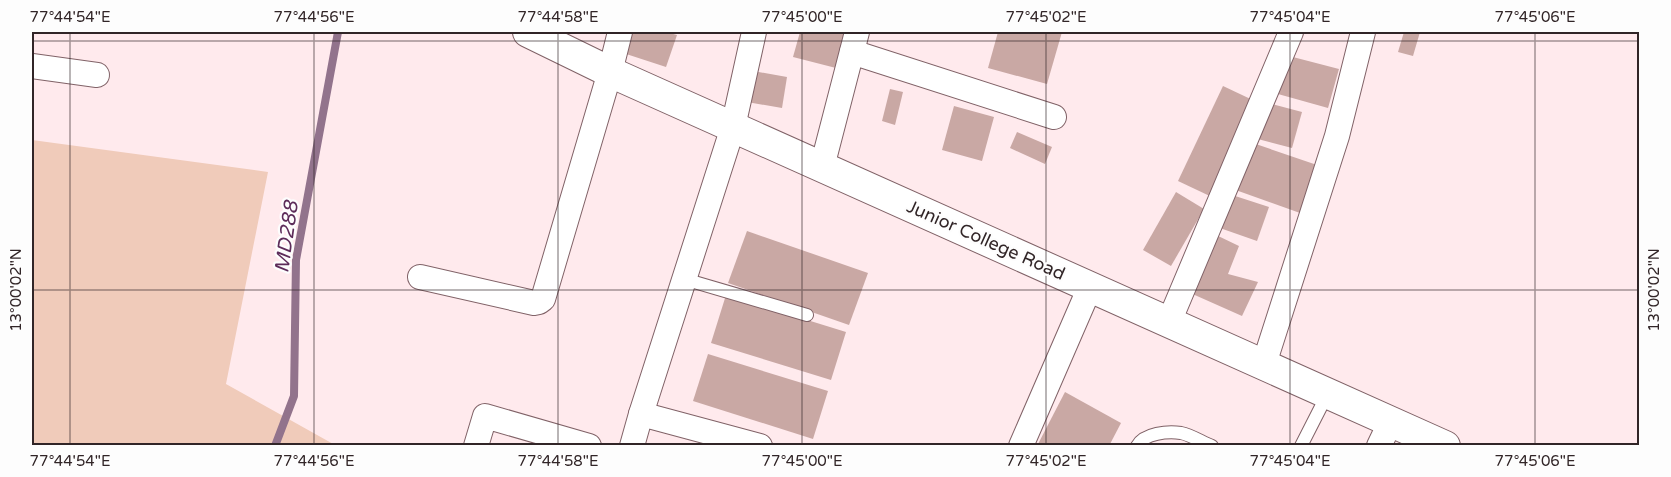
<svg xmlns="http://www.w3.org/2000/svg" width="1671" height="477" viewBox="0 0 1671 477" font-family="'Varela Round',sans-serif">
  <style>
    .green { fill: #f0cbba }
    .lines { fill: none; stroke-linecap: round; stroke-linejoin: round }
    .stream { stroke: #92738c; stroke-width: 8 }
    .building { fill: #c9a8a4 }
    .service-casing { stroke: #806267; stroke-width: 14 }
    .minor-casing { stroke: #806267; stroke-width: 26 }
    .tertiary-casing { stroke: #806267; stroke-width: 32 }
    .service { stroke: #fff; stroke-width: 12 }
    .minor { stroke: #fff; stroke-width: 24 }
    .tertiary { stroke: #fff; stroke-width: 30 }
    .ticks { fill: none; stroke: #312527; stroke-width: 1.5; stroke-opacity: 0.45 }
    .labels { text-anchor: middle; stroke-width: 4.5; stroke-linejoin: round; paint-order: stroke }
    .street-label { font-size: 18px; fill: #312527; stroke: #fdfdfd }
    .water-label { font-size: 20px; font-style: italic; fill: #5d2c5a; stroke: #fdfdfd }
    .neatline { fill: none; stroke: #312527; stroke-width: 2 }
    .ticks-label { font-size: 15px; text-anchor: middle; fill: #312527 }
  </style>
  <rect width="100%" height="100%" fill="#ffeaed"/>
  <polygon class="green" points="32,140 268,172 226,384 335,445 32,445"/>
  <g class="lines">
    <polyline class="stream" points="275,446 294,396 296,260 338,32"/>
  </g>
  <g class="building">
    <polygon points="624,32 666,32 677,35 666,67 617,51"/>
    <polygon points="800,32 845,32 836,68 793,57"/>
    <polygon points="998,32 1062,32 1047,84 988,68"/>
    <polygon points="1404,32 1420,32 1413,56 1398,52"/>
    <polygon points="1289,56 1339,69 1328,108 1278,94"/>
    <polygon points="753,71 787,77 782,108 747,102"/>
    <polygon points="1223,86 1259,103 1214,198 1178,181"/>
    <polygon points="890,89 903,92 895,125 882,121"/>
    <polygon points="1264,102 1302,112 1292,148 1254,138"/>
    <polygon points="954,106 994,117 982,161 942,150"/>
    <polygon points="1017,132 1052,147 1045,164 1010,148"/>
    <polygon points="1247,141 1317,165 1300,213 1230,188"/>
    <polygon points="1176,192 1204,209 1171,266 1143,250"/>
    <polygon points="1229,194 1269,207 1257,241 1217,227"/>
    <polygon points="747,231 868,273 849,325 728,283"/>
    <polygon points="1214,234 1239,246 1228,274 1258,282 1242,316 1188,292"/>
    <polygon points="726,295 846,332 831,380 711,343"/>
    <polygon points="708,354 828,391 813,439 693,401"/>
    <polygon points="1065,392 1121,423 1109,446 1037,446"/>
  </g>
  <g class="lines">
    <g class="service-casing">
      <g id="service">
        <polyline points="684,279 807,315"/>
        <path d="M1137,446C1144,433 1168,431 1181,433C1191,435 1202,442 1212,446"/>
        <polyline points="1301,446 1328,393"/>
      </g>
    </g>
    <g class="minor-casing">
      <g id="minor">
        <polyline points="852,52 1054,117"/>
        <polyline points="32,66 97,75"/>
        <polyline points="822,167 857,32"/>
        <polyline points="420,277 534,303 539,302 543,299 610,72 620,32"/>
        <polyline points="1169,322 1291,32"/>
        <polyline points="1264,364 1337,136 1363,32"/>
        <polyline points="641,414 760,446"/>
        <polyline points="476,446 485,416 589,446"/>
        <polyline points="632,446 641,414 733,127 754,32"/>
        <polyline points="1021,446 1090,287"/>
        <polyline points="1379,446 1391,421"/>
      </g>
    </g>
    <g class="tertiary-casing">
      <polyline id="tertiary" points="528,32 610,72 1445,446"/>
    </g>
    <use href="#service" class="service"/>
    <use href="#minor" class="minor"/>
    <use href="#tertiary" class="tertiary"/>
  </g>
  <path class="ticks" d="M70,32V446M314,32V446M558,32V446M802,32V446M1046,32V446M1290,32V446M1535,32V446M32,41H1640M32,290H1640"/>
  <g class="labels">
    <g class="street-label">
      <text transform="translate(986 240) rotate(24)" y="6">Junior College Road</text>
    </g>
    <g class="water-label">
      <text transform="translate(286 237) rotate(-82)" y="7">MD288</text>
    </g>
  </g>
  <rect width="1671" height="477" fill="none" stroke="#fdfdfd" stroke-width="66"/>
  <rect x="33" y="33" width="1605" height="411" class="neatline"/>
  <g class="ticks-label">
    <text x="70" y="22">77°44'54"E</text>
    <text x="314" y="22">77°44'56"E</text>
    <text x="558" y="22">77°44'58"E</text>
    <text x="802" y="22">77°45'00"E</text>
    <text x="1046" y="22">77°45'02"E</text>
    <text x="1290" y="22">77°45'04"E</text>
    <text x="1535" y="22">77°45'06"E</text>
    <text transform="translate(16 290) rotate(-90)" y="5">13°00'02"N</text>
    <text transform="translate(1654 290) rotate(-90)" y="5">13°00'02"N</text>
    <text x="70" y="466">77°44'54"E</text>
    <text x="314" y="466">77°44'56"E</text>
    <text x="558" y="466">77°44'58"E</text>
    <text x="802" y="466">77°45'00"E</text>
    <text x="1046" y="466">77°45'02"E</text>
    <text x="1290" y="466">77°45'04"E</text>
    <text x="1535" y="466">77°45'06"E</text>
  </g>
</svg>
